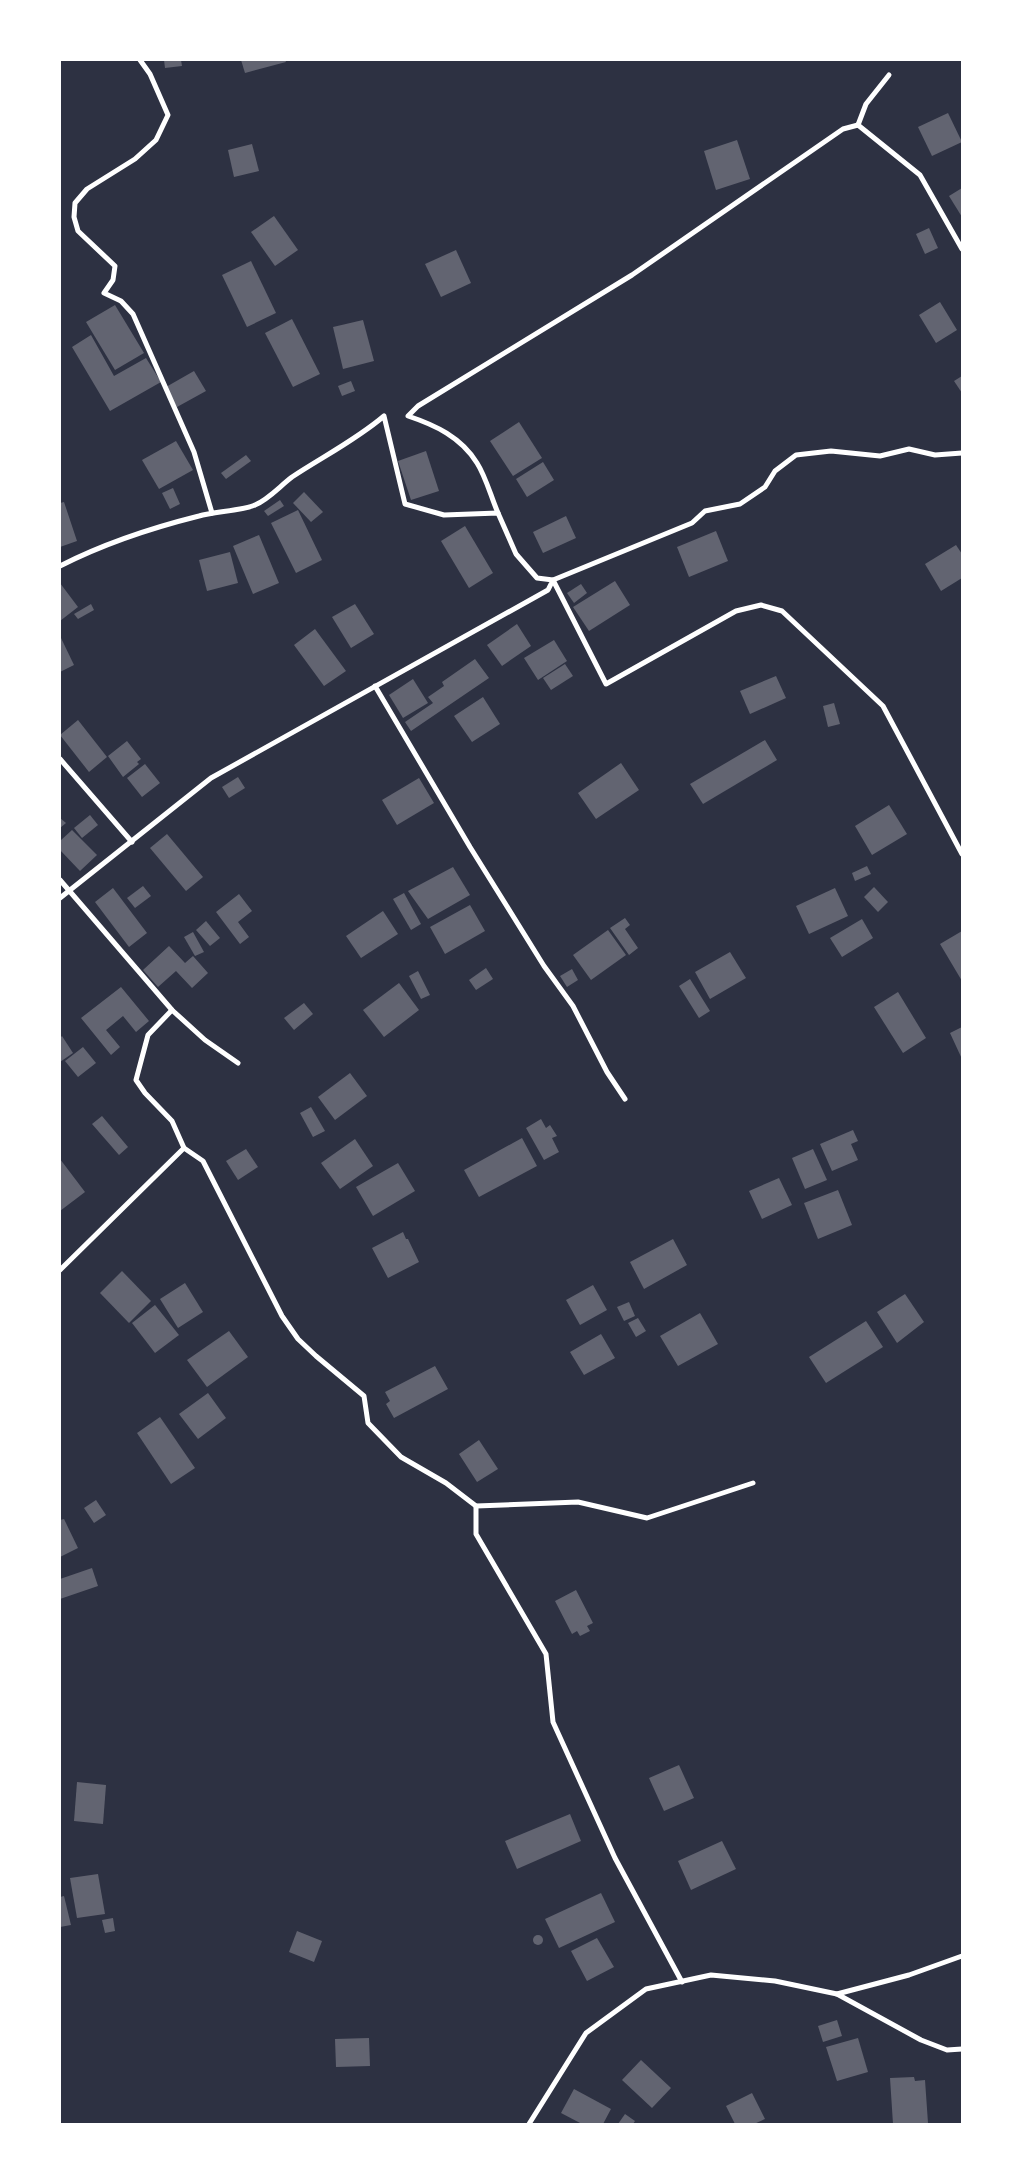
<svg xmlns="http://www.w3.org/2000/svg" width="1022" height="2184" viewBox="0 0 1022 2184" font-family="'Alegreya Sans',sans-serif">
  <style>
    .building { fill: #626471 }
    .lines { fill: none; stroke-linecap: round; stroke-linejoin: round }
    .minor { stroke: #fff; stroke-width: 5 }
  </style>
  <rect width="100%" height="100%" fill="#2d3142"/>
  <g class="building">
    <polygon points="164,60 181,60 182,66 165,68"/>
    <polygon points="241,60 285,60 286,62 245,73"/>
    <polygon points="948,113 962,142 932,156 918,127"/>
    <polygon points="737,140 750,179 716,190 704,151"/>
    <polygon points="252,144 259,171 234,177 228,150"/>
    <polygon points="962,188 962,217 949,196"/>
    <polygon points="274,216 298,250 275,266 251,232"/>
    <polygon points="929,228 938,248 925,254 916,234"/>
    <polygon points="456,250 471,283 441,297 425,264"/>
    <polygon points="251,261 276,313 247,327 222,275"/>
    <polygon points="940,302 957,330 936,343 919,315"/>
    <polygon points="115,305 144,353 115,370 86,322"/>
    <polygon points="292,319 320,374 293,387 265,333"/>
    <polygon points="363,320 374,361 343,369 333,327"/>
    <polygon points="91,335 114,376 146,358 161,382 110,411 72,347"/>
    <polygon points="194,371 206,391 177,407 166,387"/>
    <polygon points="962,376 962,393 954,381"/>
    <polygon points="351,381 355,391 342,396 338,386"/>
    <polygon points="519,422 542,458 513,476 490,441"/>
    <polygon points="176,441 193,470 159,489 142,460"/>
    <polygon points="426,451 439,491 411,500 398,461"/>
    <polygon points="246,455 251,461 226,479 221,473"/>
    <polygon points="543,462 554,480 527,497 516,479"/>
    <polygon points="173,488 180,504 170,509 162,493"/>
    <polygon points="304,492 323,512 311,522 293,503"/>
    <polygon points="280,500 284,506 268,516 264,511"/>
    <polygon points="64,502 77,541 60,547 60,503"/>
    <polygon points="298,510 322,560 296,573 271,523"/>
    <polygon points="566,516 576,538 543,553 533,532"/>
    <polygon points="465,526 493,573 469,588 441,541"/>
    <polygon points="716,531 728,561 689,577 677,547"/>
    <polygon points="259,535 279,583 253,594 233,546"/>
    <polygon points="956,545 962,554 962,578 941,591 925,564"/>
    <polygon points="230,552 238,583 207,591 199,560"/>
    <polygon points="615,581 630,605 589,631 573,607"/>
    <polygon points="60,583 78,607 60,621"/>
    <polygon points="581,584 587,593 574,603 567,593"/>
    <polygon points="91,604 94,610 78,619 74,614"/>
    <polygon points="355,604 374,634 351,648 332,617"/>
    <polygon points="517,624 531,646 502,666 487,645"/>
    <polygon points="315,629 346,671 324,686 294,645"/>
    <polygon points="60,638 61,638 74,665 60,672"/>
    <polygon points="554,640 567,661 538,680 524,658"/>
    <polygon points="475,659 489,678 411,731 405,722 433,703 428,697 444,686 442,682"/>
    <polygon points="565,664 573,676 551,690 543,678"/>
    <polygon points="776,676 786,698 750,714 740,691"/>
    <polygon points="413,679 428,703 403,718 389,695"/>
    <polygon points="483,697 500,724 472,742 454,716"/>
    <polygon points="834,703 840,724 828,727 823,706"/>
    <polygon points="78,720 107,757 89,772 60,735"/>
    <polygon points="765,740 777,760 703,804 690,784"/>
    <polygon points="127,741 141,759 137,762 139,764 123,777 108,756"/>
    <polygon points="621,763 639,790 596,819 578,793"/>
    <polygon points="145,764 160,783 142,797 127,778"/>
    <polygon points="238,777 245,788 229,798 222,787"/>
    <polygon points="419,778 434,803 397,825 382,800"/>
    <polygon points="889,805 907,834 872,855 855,826"/>
    <polygon points="90,815 98,825 82,838 74,828"/>
    <polygon points="60,818 66,823 60,828"/>
    <polygon points="72,830 97,855 80,871 60,850 60,841"/>
    <polygon points="167,834 203,877 186,891 150,848"/>
    <polygon points="867,866 871,874 855,881 852,873"/>
    <polygon points="453,867 470,895 428,919 408,891"/>
    <polygon points="143,886 151,896 135,908 127,898"/>
    <polygon points="874,887 888,902 878,912 864,897"/>
    <polygon points="113,888 147,933 129,947 95,902"/>
    <polygon points="835,888 848,916 809,934 796,906"/>
    <polygon points="404,893 421,924 411,930 393,899"/>
    <polygon points="239,894 252,911 238,922 249,937 240,944 216,912"/>
    <polygon points="470,905 485,931 445,954 430,927"/>
    <polygon points="383,911 398,934 361,958 346,936"/>
    <polygon points="625,918 630,925 625,929 638,948 629,955 610,928"/>
    <polygon points="862,919 873,938 842,957 830,938"/>
    <polygon points="206,921 220,938 210,946 196,930"/>
    <polygon points="608,930 626,955 591,980 573,955"/>
    <polygon points="962,931 962,981 940,944"/>
    <polygon points="193,932 204,952 195,956 184,937"/>
    <polygon points="169,946 185,963 193,956 208,973 192,988 176,971 158,987 143,970"/>
    <polygon points="730,952 746,978 710,999 695,972"/>
    <polygon points="486,968 493,979 476,990 469,980"/>
    <polygon points="572,969 578,980 567,987 560,976"/>
    <polygon points="418,971 430,995 421,999 409,976"/>
    <polygon points="690,979 710,1011 699,1018 679,986"/>
    <polygon points="399,983 419,1010 384,1037 363,1010"/>
    <polygon points="121,987 149,1021 136,1032 123,1016 106,1030 120,1047 111,1055 81,1018"/>
    <polygon points="898,992 926,1038 903,1053 874,1007"/>
    <polygon points="304,1003 313,1014 294,1030 284,1018"/>
    <polygon points="962,1027 962,1059 950,1033"/>
    <polygon points="62,1036 73,1053 60,1062 60,1038"/>
    <polygon points="83,1047 96,1063 78,1077 65,1061"/>
    <polygon points="350,1073 367,1096 335,1120 318,1097"/>
    <polygon points="311,1107 325,1131 313,1137 300,1113"/>
    <polygon points="102,1116 128,1147 119,1155 92,1124"/>
    <polygon points="541,1119 546,1128 550,1125 557,1136 552,1138 559,1152 544,1160 526,1128"/>
    <polygon points="853,1130 858,1141 851,1144 858,1160 832,1171 820,1144"/>
    <polygon points="522,1138 537,1166 479,1197 464,1170"/>
    <polygon points="355,1139 373,1166 340,1189 321,1163"/>
    <polygon points="246,1149 258,1167 238,1180 226,1161"/>
    <polygon points="813,1149 827,1180 805,1189 792,1158"/>
    <polygon points="60,1159 85,1192 60,1211"/>
    <polygon points="398,1163 415,1191 373,1216 356,1187"/>
    <polygon points="779,1178 792,1205 762,1219 749,1191"/>
    <polygon points="838,1190 852,1225 818,1239 804,1203"/>
    <polygon points="403,1232 406,1239 408,1239 419,1262 388,1278 372,1248"/>
    <polygon points="673,1239 687,1265 644,1289 630,1262"/>
    <polygon points="122,1271 151,1301 129,1323 100,1293"/>
    <polygon points="185,1283 203,1312 178,1328 160,1299"/>
    <polygon points="593,1285 607,1310 580,1325 566,1300"/>
    <polygon points="905,1294 924,1322 897,1343 877,1312"/>
    <polygon points="629,1302 635,1316 624,1321 617,1307"/>
    <polygon points="155,1305 179,1335 155,1353 132,1323"/>
    <polygon points="700,1313 718,1344 678,1366 660,1336"/>
    <polygon points="638,1318 646,1331 636,1337 628,1323"/>
    <polygon points="866,1321 883,1347 826,1383 809,1357"/>
    <polygon points="229,1331 248,1357 207,1387 187,1360"/>
    <polygon points="601,1334 615,1358 584,1375 570,1352"/>
    <polygon points="435,1366 448,1389 394,1418 386,1404 390,1401 385,1392"/>
    <polygon points="208,1393 226,1418 198,1439 179,1414"/>
    <polygon points="160,1417 195,1468 171,1484 137,1433"/>
    <polygon points="479,1440 498,1469 477,1482 459,1454"/>
    <polygon points="96,1500 106,1515 94,1523 84,1508"/>
    <polygon points="64,1519 78,1548 60,1557 60,1520"/>
    <polygon points="92,1568 98,1586 60,1599 60,1579"/>
    <polygon points="576,1590 593,1623 587,1626 590,1631 580,1636 577,1631 572,1634 555,1601"/>
    <polygon points="679,1765 694,1798 664,1811 649,1778"/>
    <polygon points="77,1782 106,1785 103,1824 74,1821"/>
    <polygon points="570,1814 581,1841 517,1869 505,1841"/>
    <polygon points="722,1841 736,1869 691,1890 678,1861"/>
    <polygon points="98,1874 105,1914 77,1918 70,1878"/>
    <polygon points="601,1893 615,1922 559,1948 545,1919"/>
    <polygon points="64,1896 71,1925 60,1927 60,1897"/>
    <polygon points="113,1918 115,1931 105,1933 102,1920"/>
    <polygon points="297,1931 322,1941 314,1962 289,1952"/>
    <circle cx="538" cy="1940" r="5"/>
    <polygon points="597,1938 614,1967 587,1981 571,1951"/>
    <polygon points="837,2020 842,2036 823,2042 818,2026"/>
    <polygon points="369,2038 370,2066 336,2067 335,2039"/>
    <polygon points="858,2038 868,2072 837,2081 826,2047"/>
    <polygon points="641,2060 671,2088 652,2108 622,2080"/>
    <polygon points="914,2077 915,2081 925,2080 928,2123 893,2124 890,2078"/>
    <polygon points="574,2089 611,2109 603,2124 582,2124 561,2113"/>
    <polygon points="752,2093 765,2119 754,2124 735,2124 726,2106"/>
    <polygon points="625,2114 635,2121 633,2124 618,2124"/>
  </g>
  <g class="lines">
    <g class="minor">
      <polyline points="140,60 150,74 168,115 156,140 135,159 87,189 75,203 74,217 78,231 115,266 113,280 104,293 121,301 133,314 194,452 212,513"/>
      <polyline points="858,125 920,175 962,249"/>
      <polyline points="858,125 866,104 889,75"/>
      <polyline points="962,453 935,455 909,449 880,456 831,451 796,455 775,471 765,487 740,504 705,511 692,523 553,580 606,684 736,611 761,605 782,611 883,706 962,854"/>
      <path d="M498,513C491,497 486,477 477,463C461,437 435,425 408,416L418,406L632,275L843,129L858,125"/>
      <path d="M60,566C105,543 151,528 199,516C213,512 245,510 255,505C269,499 280,486 292,477C322,457 356,440 384,416L405,504L444,515L498,513L516,554L537,578L553,580L548,590L211,778L60,898"/>
      <polyline points="375,686 470,847 544,966 573,1006 607,1072 625,1099"/>
      <polyline points="60,759 132,842"/>
      <polyline points="60,880 172,1010 205,1040 238,1063"/>
      <polyline points="172,1010 148,1035 136,1080 145,1093 172,1121 184,1148 203,1161 282,1316 298,1339 316,1356 364,1396 368,1423 401,1457 446,1483 476,1506 578,1502 647,1518 753,1483"/>
      <polyline points="60,1270 184,1148"/>
      <polyline points="476,1506 476,1534 546,1654 553,1722 615,1858 682,1982"/>
      <polyline points="837,1994 909,1975 962,1956"/>
      <polyline points="529,2124 586,2033 646,1989 711,1975 775,1981 837,1994 921,2040 947,2050 962,2049"/>
    </g>
  </g>
  <rect width="1022" height="2184" fill="none" stroke="#ffffff" stroke-width="122"/>
</svg>
